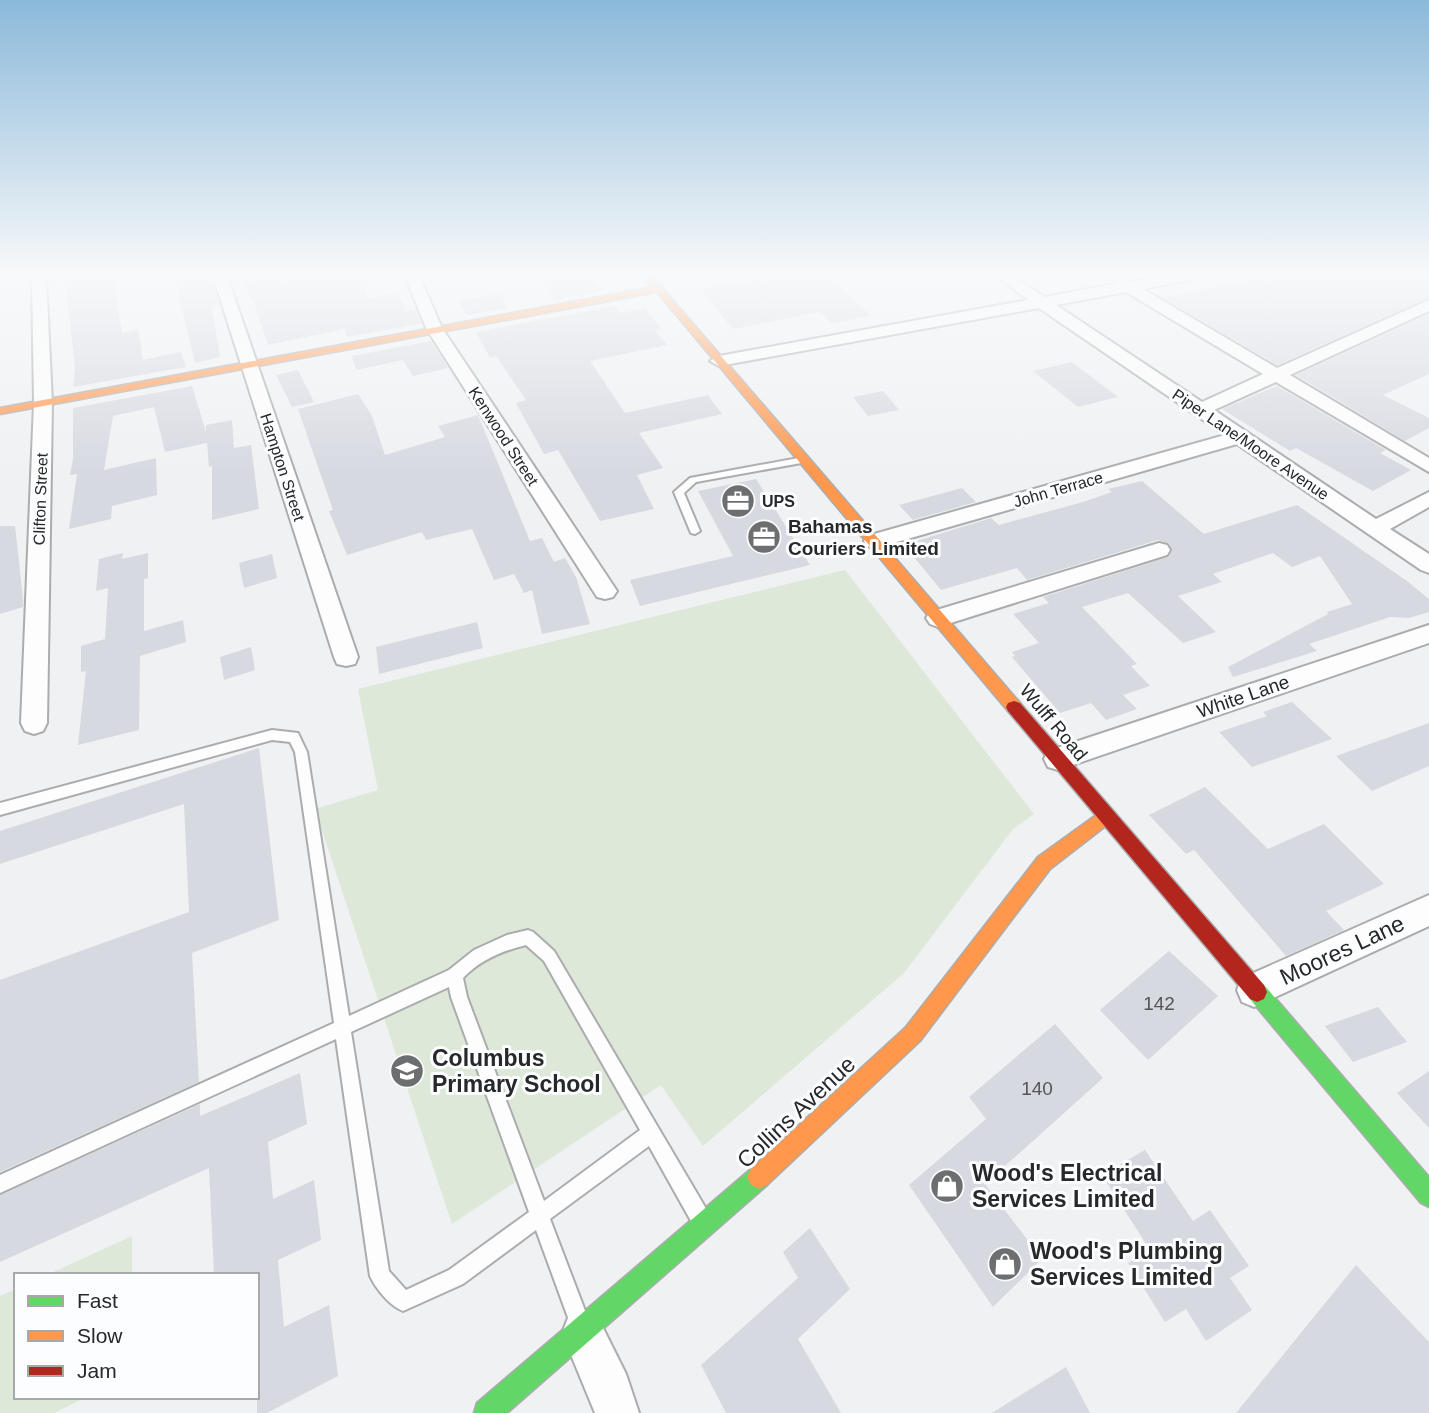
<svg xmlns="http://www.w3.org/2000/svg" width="1429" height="1413" viewBox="0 0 1429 1413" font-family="Arial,sans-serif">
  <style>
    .green { fill: #dde8d8 }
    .building { fill: #d7d9e1 }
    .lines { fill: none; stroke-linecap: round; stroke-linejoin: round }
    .lane-casing { stroke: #abacae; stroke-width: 4 }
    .street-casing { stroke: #abacae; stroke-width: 4 }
    .fast-casing { stroke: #abacae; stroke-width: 3 }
    .slow-casing { stroke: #abacae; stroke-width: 3 }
    .jam-casing { stroke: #abacae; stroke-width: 3 }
    .lane { fill: #fdfdfd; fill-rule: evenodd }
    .street { fill: #fdfdfd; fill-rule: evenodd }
    .fast { fill: #63d668; fill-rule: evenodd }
    .slow { fill: #ff974d; fill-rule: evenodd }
    .jam { fill: #b3261e; fill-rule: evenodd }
    .labels { text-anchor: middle; stroke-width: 6; stroke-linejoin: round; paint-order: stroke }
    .far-street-label { font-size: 16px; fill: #272829; stroke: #fcfdfe }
    .far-poi-label { font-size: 16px; font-weight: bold; fill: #272829; stroke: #fcfdfe; text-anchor: start }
    .poi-label { font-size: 19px; font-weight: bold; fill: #272829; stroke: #fcfdfe; text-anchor: start }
    .street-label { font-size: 19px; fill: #272829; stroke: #fcfdfe }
    .near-number-label { font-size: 19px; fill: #545558 }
    .near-street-label { font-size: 23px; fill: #272829; stroke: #fcfdfe }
    .near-poi-label { font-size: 23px; font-weight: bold; fill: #272829; stroke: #fcfdfe; text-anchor: start }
  </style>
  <rect width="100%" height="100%" fill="#eff1f3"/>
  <g class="green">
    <polygon points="845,570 1034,814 1013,829 904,973 703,1146 661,1085 452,1224 315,809 378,790 358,689"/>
    <polygon points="132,1236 132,1275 47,1275"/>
    <polygon points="16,1289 16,1397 86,1397 54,1413 0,1413 0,1296"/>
  </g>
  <g class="building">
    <polygon points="65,276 113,276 122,333 138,329 143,360 181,352 186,367 73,387 75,370"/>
    <polygon points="174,276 211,276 219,305 212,306 220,357 195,363"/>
    <polygon points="241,276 279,276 280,281 308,276 359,276 368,299 397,293 406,311 416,310 421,324 347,337 344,329 268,345 253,299 250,299"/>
    <polygon points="541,276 589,276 602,291 553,300"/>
    <polygon points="772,276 830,276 871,316 832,323 820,312 733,329 700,289"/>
    <polygon points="1267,276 1429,276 1429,298 1277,365 1163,298"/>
    <polygon points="500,294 508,308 467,315 459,301"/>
    <polygon points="615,306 621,313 645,308 661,329 655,330 667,345 590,361 625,413 708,395 722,414 639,433 663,468 637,475 654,509 600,521 558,450 544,454 516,403 526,400 496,356 490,358 476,332"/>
    <polygon points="1429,314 1429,374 1383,395 1429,418 1429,428 1405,441 1296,375"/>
    <polygon points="431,341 448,368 413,376 403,360 356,370 352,356"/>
    <polygon points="1072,362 1118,397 1078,407 1033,371"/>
    <polygon points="298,370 314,402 292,407 276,375"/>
    <polygon points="192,386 206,432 206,425 232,420 234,448 251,445 259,509 212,520 212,466 209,467 207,443 165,452 154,407 113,416 104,470 156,458 157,495 112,506 111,519 69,529 77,474 70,475 73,459 73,408"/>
    <polygon points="1277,386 1386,450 1380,453 1411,470 1373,491 1296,448 1290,451 1222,409"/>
    <polygon points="883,391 899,410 868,416 853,397"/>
    <polygon points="358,394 372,416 385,455 445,437 438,426 478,415 530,541 542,538 554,562 565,558 576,577 590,624 542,634 532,590 524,593 514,574 494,580 472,529 426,540 422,532 347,555 329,511 333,510 298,409"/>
    <polygon points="756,479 810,565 640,606 630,580 733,556 698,491"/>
    <polygon points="1142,481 1204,534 1297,505 1407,581 1429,599 1429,612 1409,618 1390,617 1309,644 1317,651 1233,677 1228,667 1328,614 1327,612 1352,604 1320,556 1292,567 1273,553 1213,574 1222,582 1178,596 1216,632 1183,643 1128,593 1082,607 1137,664 1131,666 1150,686 1123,695 1137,709 1106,720 1091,703 1060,713 1012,657 1015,656 1012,652 1039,643 1013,614 1049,603 1043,597 1168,557 1172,551 1169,544 1158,540 1027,580 1017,568 941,590 904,545 991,518 999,525 1083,502 1112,492 1108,489"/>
    <polygon points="962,488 976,502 913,520 899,505"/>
    <polygon points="0,526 15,526 23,599 23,607 0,614"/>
    <polygon points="123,553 122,559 148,553 148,578 144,579 144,631 183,620 186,642 140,656 139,730 78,745 86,671 81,672 81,646 105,639 108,588 96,591 99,559"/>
    <polygon points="272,554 277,578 244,588 239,563"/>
    <polygon points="477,622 483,648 379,674 376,647"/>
    <polygon points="251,647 255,670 224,680 220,657"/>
    <polygon points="1292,702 1332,739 1252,767 1219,732 1267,716 1263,712"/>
    <polygon points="1429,723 1429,766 1372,791 1336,756"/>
    <polygon points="259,748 279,920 192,953 199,1082 0,1172 0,980 189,912 184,804 0,864 0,831"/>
    <polygon points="1205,787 1268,849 1324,824 1384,884 1326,911 1344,930 1286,956 1194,850 1186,854 1149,815"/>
    <polygon points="1169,951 1218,996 1148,1060 1100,1010"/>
    <polygon points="1378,1007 1407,1042 1353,1062 1325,1026"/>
    <polygon points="1055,1024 1103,1078 985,1184 1042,1259 993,1307 909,1185 986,1119 969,1097"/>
    <polygon points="1429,1071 1429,1128 1397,1093"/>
    <polygon points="300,1073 307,1124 268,1142 273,1199 314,1180 321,1240 278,1260 284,1327 329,1305 338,1376 267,1413 257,1413 257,1275 214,1275 209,1168 0,1262 0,1195 200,1104 200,1116"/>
    <polygon points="1145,1150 1193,1221 1210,1210 1249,1266 1230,1278 1252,1310 1206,1341 1186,1309 1165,1322 1128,1263 1150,1250 1102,1175"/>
    <polygon points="810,1228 850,1289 798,1339 841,1413 726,1413 701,1365 798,1278 783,1252"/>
    <polygon points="1356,1265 1429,1342 1429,1413 1236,1413"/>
    <polygon points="1066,1367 1090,1413 992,1413"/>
  </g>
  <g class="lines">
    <g class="lane-casing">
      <g id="lane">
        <polygon points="804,457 807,458 807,462 696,482 684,493 700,531 695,534 691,533 674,492 690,478"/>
        <path d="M272,730L298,733L307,752L349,1016L449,970L474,950L507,935L528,930L533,932L554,951L705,1207L707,1214L705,1221L698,1223L691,1221L649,1146L550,1219L587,1316L584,1323L577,1326L570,1323L536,1230L463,1284L403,1311C390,1306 376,1289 370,1276L336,1039L0,1193V1175L334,1023L295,752L290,742L272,740L0,815V803ZM526,945L544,961L640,1130L544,1201L467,997L463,978C480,960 502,951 526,945ZM449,987L451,997L529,1212L449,1270L406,1290L389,1271L351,1032Z"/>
      </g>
    </g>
    <g class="street-casing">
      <g id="street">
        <polygon points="32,276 46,276 52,403 47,723 43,731 34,734 25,731 21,723 34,403"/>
        <polygon points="213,276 227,276 358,657 355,664 346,666 337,664 334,657"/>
        <polygon points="405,276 419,276 442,328 613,585 617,591 613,597 605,599 597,597 426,328"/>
        <path d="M996,276H1012L1045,297L1115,284L1116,279L1121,277L1131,282L1165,276H1194L1192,279L1143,289L1277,368L1429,300V311L1290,375L1429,458V472L1276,382L1214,410L1376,519L1429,492V507L1390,529L1429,554V573L1421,570L1237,444L883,546L875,548L867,546L864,541L867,536L1225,435L1039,308L719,366L710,361L719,356L1028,300ZM1126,292L1263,374L1202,402L1056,305Z"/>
        <polygon points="1159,543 1167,545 1170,550 1167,555 938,627 930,624 926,618 930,612"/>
        <polygon points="1429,625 1429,643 1058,770 1048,767 1044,759 1048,751"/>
        <polygon points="1429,895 1429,926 1254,1007 1242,1002 1237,990 1242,978"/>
        <polygon points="583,1312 598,1318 626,1374 639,1413 595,1413 562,1333 568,1318"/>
      </g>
    </g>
    <g class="fast-casing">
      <g id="fast">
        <polygon points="1257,982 1264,985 1429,1177 1429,1207 1421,1203 1250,999 1247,992 1250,985"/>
        <polygon points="759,1165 767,1169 771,1177 767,1185 507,1413 474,1413 477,1403 751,1169"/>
      </g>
    </g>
    <g class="slow-casing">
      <g id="slow">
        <polygon points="644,276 652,276 1020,703 1022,707 1020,711 1008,711 657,292 0,414 0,408 653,287"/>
        <polygon points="1106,808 1112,811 1115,816 1112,821 1050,869 920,1041 767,1185 759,1189 751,1185 747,1177 751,1169 906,1027 1038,857"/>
      </g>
    </g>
    <g class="jam-casing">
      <polygon id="jam" points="1014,701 1020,703 1264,985 1267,992 1264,999 1257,1002 1250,999 1008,711 1006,707 1008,703"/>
    </g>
    <use href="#lane" class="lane"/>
    <use href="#street" class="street"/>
    <use href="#fast" class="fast"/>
    <use href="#slow" class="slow"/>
    <use href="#jam" class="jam"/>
  </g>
  <linearGradient id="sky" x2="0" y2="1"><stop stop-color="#8bb9da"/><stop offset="0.58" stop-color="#f8f9fa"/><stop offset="1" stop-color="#f8f9fa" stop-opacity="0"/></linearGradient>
  <rect width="1429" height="473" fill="url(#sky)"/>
  <defs>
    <g id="office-disc" transform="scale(1.75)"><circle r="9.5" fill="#6d6e70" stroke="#fcfdfe"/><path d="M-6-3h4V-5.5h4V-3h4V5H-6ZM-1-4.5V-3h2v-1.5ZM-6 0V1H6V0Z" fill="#fff"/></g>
    <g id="school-disc" transform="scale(1.75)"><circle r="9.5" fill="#6d6e70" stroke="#fcfdfe"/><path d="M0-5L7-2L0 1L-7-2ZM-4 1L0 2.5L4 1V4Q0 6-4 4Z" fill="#fff"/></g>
    <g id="shop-disc" transform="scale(1.75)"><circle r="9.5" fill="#6d6e70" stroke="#fcfdfe"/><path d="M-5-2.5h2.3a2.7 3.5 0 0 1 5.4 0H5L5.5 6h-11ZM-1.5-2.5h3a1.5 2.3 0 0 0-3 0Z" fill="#fff"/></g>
  </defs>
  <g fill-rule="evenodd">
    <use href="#office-disc" x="738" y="501"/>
    <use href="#office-disc" x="764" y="537"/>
    <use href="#school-disc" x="407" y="1071"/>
    <use href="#shop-disc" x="947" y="1186"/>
    <use href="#shop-disc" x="1005" y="1264"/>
  </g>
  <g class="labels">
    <g class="far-street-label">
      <text transform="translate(504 436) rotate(57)" y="6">Kenwood Street</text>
      <text transform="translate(1251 444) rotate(34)" y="6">Piper Lane/Moore Avenue</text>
      <text transform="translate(283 467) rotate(72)" y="6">Hampton Street</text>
      <text transform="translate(1058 489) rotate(-16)" y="6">John Terrace</text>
      <text transform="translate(40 499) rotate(-88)" y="6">Clifton Street</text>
    </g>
    <g class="far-poi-label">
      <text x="762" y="507">UPS</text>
    </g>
    <g class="poi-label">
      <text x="788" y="533">Bahamas<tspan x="788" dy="22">Couriers Limited</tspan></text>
    </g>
    <g class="street-label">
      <text transform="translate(1243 696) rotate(-19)" y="7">White Lane</text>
      <text transform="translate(1054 722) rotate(50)" y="7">Wulff Road</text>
    </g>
    <g class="near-number-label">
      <text x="1159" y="1010">142</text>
      <text x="1037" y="1095">140</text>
    </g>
    <g class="near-street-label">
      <text transform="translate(1342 950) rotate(-25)" y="8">Moores Lane</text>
      <text transform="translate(796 1112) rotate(-43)" y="8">Collins Avenue</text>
    </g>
    <g class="near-poi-label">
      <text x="432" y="1066">Columbus<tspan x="432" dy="26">Primary School</tspan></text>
      <text x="972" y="1181">Wood's Electrical<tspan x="972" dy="26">Services Limited</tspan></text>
      <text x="1030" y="1259">Wood's Plumbing<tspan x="1030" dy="26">Services Limited</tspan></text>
    </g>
  </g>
  <rect x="14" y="1273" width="245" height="126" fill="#fcfdfe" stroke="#a7a8a9" stroke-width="2"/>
  <rect x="28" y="1296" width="35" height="10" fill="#63d668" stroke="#a7a8a9" stroke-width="2"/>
  <text x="77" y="1308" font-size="21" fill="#272829">Fast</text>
  <rect x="28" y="1331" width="35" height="10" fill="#ff974d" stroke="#a7a8a9" stroke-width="2"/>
  <text x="77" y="1343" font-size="21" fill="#272829">Slow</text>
  <rect x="28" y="1366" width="35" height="10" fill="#b3261e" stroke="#a7a8a9" stroke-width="2"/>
  <text x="77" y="1378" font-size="21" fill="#272829">Jam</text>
</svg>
